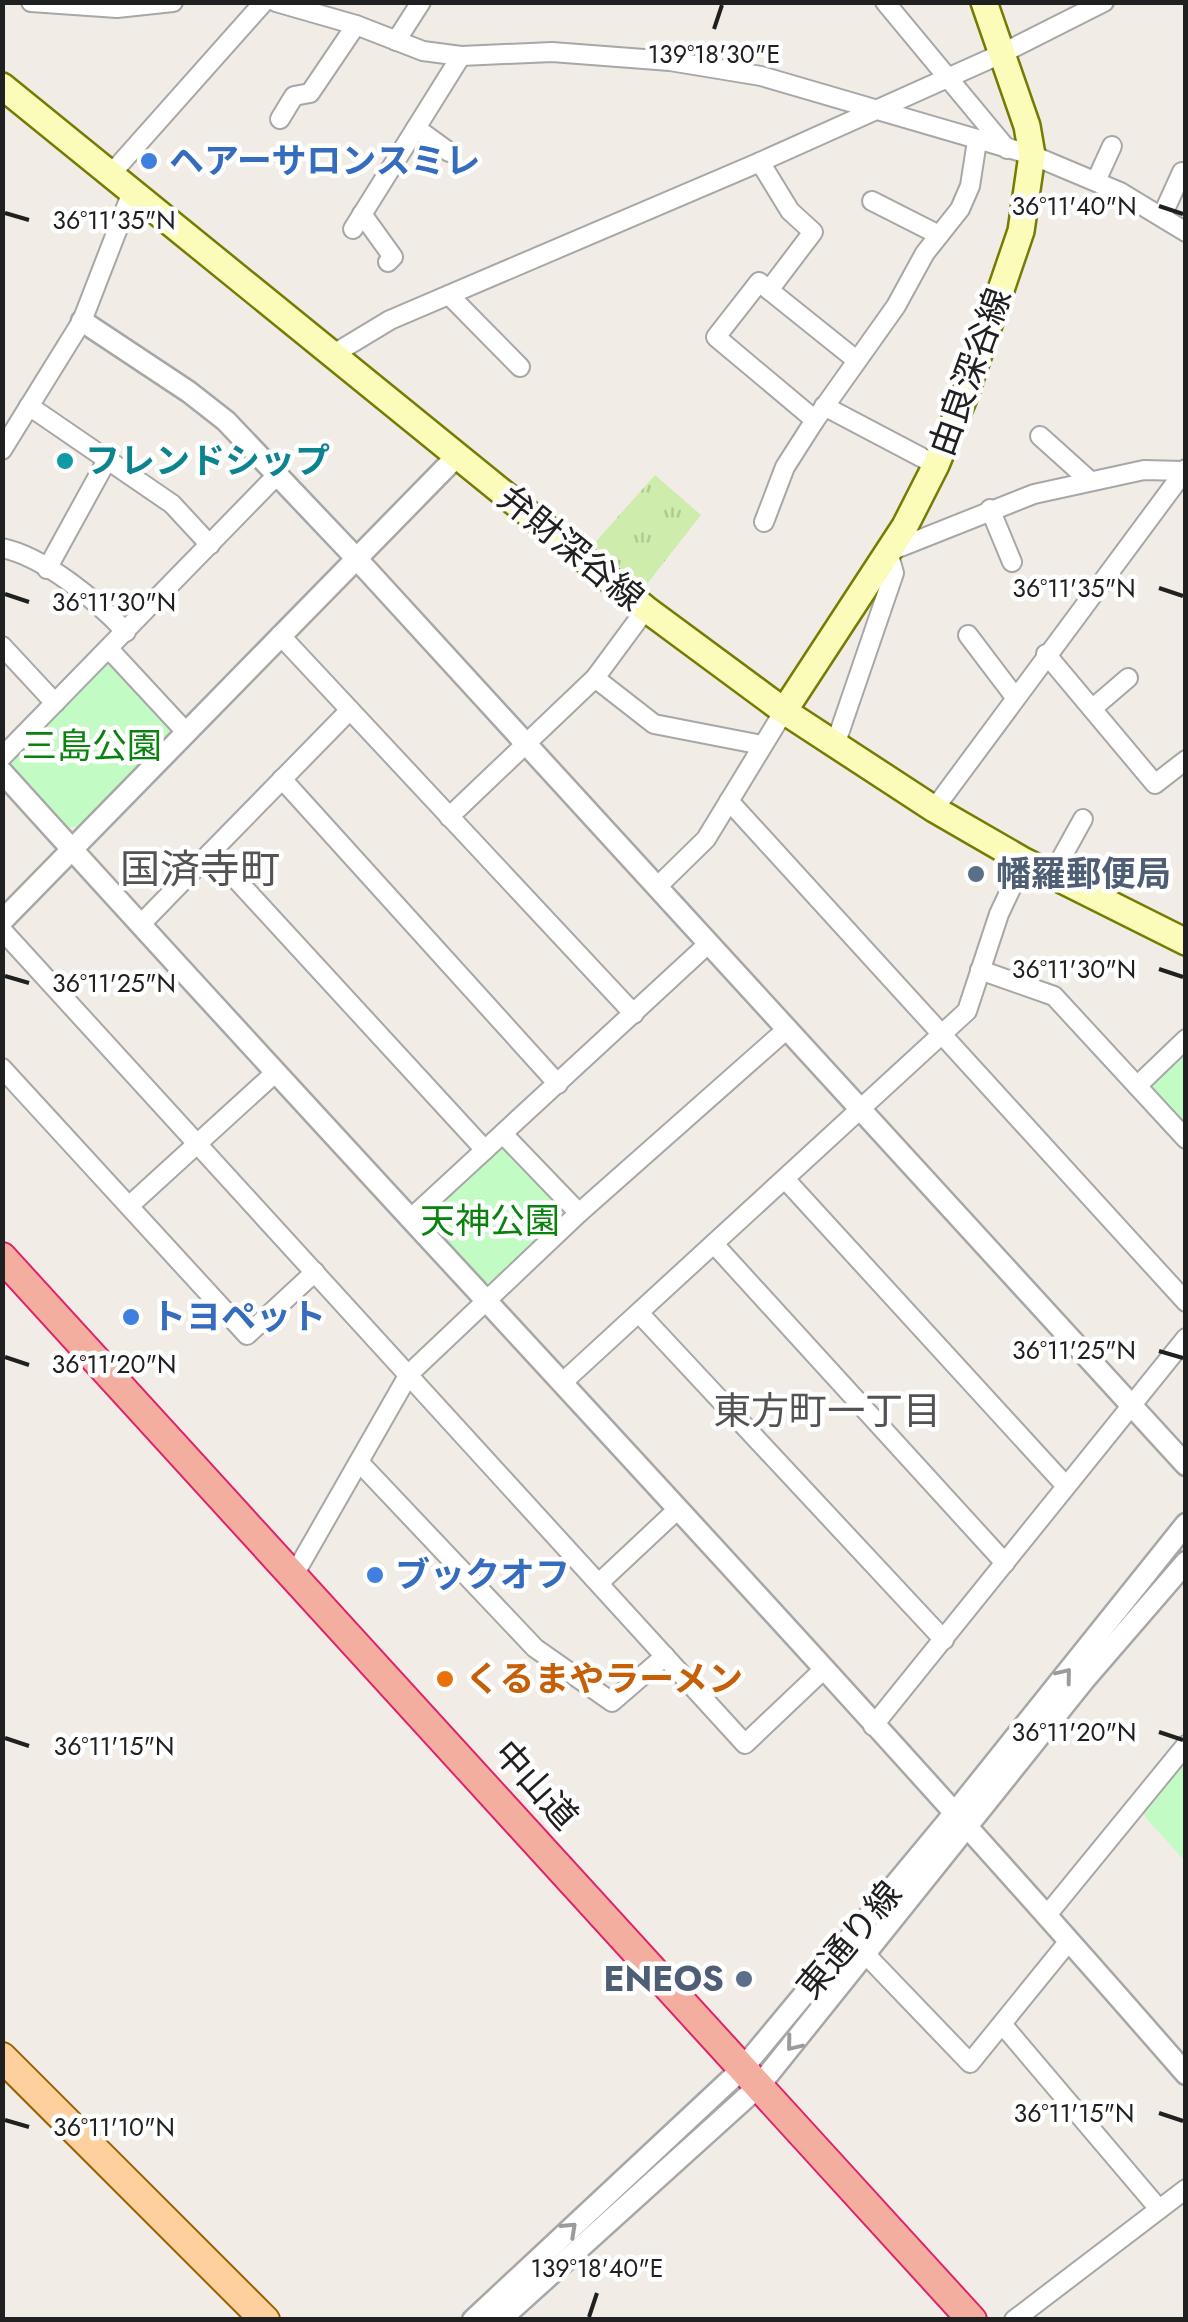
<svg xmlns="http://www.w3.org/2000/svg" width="1188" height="2322" viewBox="0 0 1188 2322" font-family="Jost,'Noto Sans JP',sans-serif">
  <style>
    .grass { fill: url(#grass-tufts) }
    .park { fill: #c3fbc5 }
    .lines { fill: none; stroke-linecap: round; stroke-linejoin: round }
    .minor-casing { stroke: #a7a7a7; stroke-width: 22 }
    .tertiary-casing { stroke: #a7a7a7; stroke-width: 25 }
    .secondary-casing { stroke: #747c02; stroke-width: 30 }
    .primary-casing { stroke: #9c6100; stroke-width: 32 }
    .trunk-casing { stroke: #df236c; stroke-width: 32 }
    .minor { stroke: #fff; stroke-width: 18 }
    .tertiary { stroke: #fff; stroke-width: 20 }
    .secondary { stroke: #fbfbba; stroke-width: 25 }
    .primary { stroke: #fed09e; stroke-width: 28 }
    .trunk { stroke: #f4aea0; stroke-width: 28 }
    .oneway { stroke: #9b9b9b }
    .ticks { fill: none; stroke: #202020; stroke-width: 4 }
    .shop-dot { fill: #3f7fe0; stroke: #fff; stroke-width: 4 }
    .culture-dot { fill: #0f9aa8; stroke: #fff; stroke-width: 4 }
    .service-dot { fill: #5c6f8a; stroke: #fff; stroke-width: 4 }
    .food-dot { fill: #e8710a; stroke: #fff; stroke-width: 4 }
    .labels { text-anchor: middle; stroke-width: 9; stroke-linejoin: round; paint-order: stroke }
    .shop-label { font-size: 35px; font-weight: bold; fill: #366cbe; stroke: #fff; text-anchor: start }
    .street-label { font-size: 35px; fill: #202020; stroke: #fff }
    .culture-label { font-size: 35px; font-weight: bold; fill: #0d838f; stroke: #fff; text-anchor: start }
    .park-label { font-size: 35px; fill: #09830e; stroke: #fff }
    .service-label { font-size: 35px; font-weight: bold; fill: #4e5e75; stroke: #fff; text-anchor: start }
    .food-label { font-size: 35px; font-weight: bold; fill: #c56008; stroke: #fff; text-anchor: start }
    .neighbourhood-label { font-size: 38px; fill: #535353; stroke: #fff }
    .quarter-label { font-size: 40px; fill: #535353; stroke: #fff }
    .ticks-label { font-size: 25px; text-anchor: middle; fill: #202020; stroke: #fff; stroke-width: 9; stroke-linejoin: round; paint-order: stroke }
  </style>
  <defs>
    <pattern id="grass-tufts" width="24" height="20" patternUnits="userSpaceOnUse" patternTransform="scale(2.5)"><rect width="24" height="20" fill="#ceecac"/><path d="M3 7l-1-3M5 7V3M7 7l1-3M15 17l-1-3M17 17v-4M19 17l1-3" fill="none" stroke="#b1ca94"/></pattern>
  </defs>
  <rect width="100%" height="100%" fill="#f1ede6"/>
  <polygon class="grass" points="655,475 701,515 643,589 591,547"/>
  <g class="park">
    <polygon points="107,662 115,662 171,723 171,734 78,827 68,827 11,767 13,757"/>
    <polygon points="1181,1054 1185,1055 1185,1128 1150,1090 1151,1083"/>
    <polygon points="503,1146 566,1208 566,1215 493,1283 483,1282 428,1222 428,1215"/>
    <polygon points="1185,1755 1185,1861 1145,1817 1143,1808"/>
  </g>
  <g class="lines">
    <g class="minor-casing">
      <g id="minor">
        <polyline points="31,2 117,8 173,2"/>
        <polyline points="276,2 356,25 423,51 461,56 552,52 670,61 761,76 1032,155 1120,192 1186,232"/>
        <polyline points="885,2 1007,149"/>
        <polyline points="396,41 421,2"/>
        <polyline points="280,119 294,96 310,93 356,25"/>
        <polyline points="416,128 449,152"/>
        <polyline points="760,162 790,211 813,232 769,290 759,282 716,337 815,420 785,467 764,522"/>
        <polyline points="111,174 264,2"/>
        <polyline points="1096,181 1112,146"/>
        <polyline points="872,201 939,235"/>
        <polyline points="362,214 393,257 388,262"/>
        <polyline points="1162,216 1182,172"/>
        <polyline points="353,229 461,56"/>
        <polyline points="769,290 855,359"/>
        <polyline points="449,295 520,367"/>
        <polyline points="332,355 390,320 760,162 1001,54 1104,2"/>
        <polyline points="29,406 172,504 210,545"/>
        <polyline points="824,406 936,465"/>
        <polyline points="815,420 896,306 925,253 960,209 970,186 977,141"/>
        <polyline points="1040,436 1090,481"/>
        <polyline points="2,450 82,321 132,192"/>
        <polyline points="990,509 1012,562"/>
        <path d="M2,548C45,557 97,601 126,632"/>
        <polyline points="47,569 107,460"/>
        <polyline points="280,635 634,1014"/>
        <polyline points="968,635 1015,697"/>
        <polyline points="2,646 55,703"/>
        <polyline points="109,649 186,732"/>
        <polyline points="1046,654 1155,784 1186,760"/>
        <polyline points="595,678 654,724 762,745"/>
        <polyline points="1093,708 1128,678"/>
        <polyline points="350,710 211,852 485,1150"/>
        <polyline points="835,745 894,573 888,552 1034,494 1144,470 1184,471"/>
        <polyline points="2,757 278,474"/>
        <polyline points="282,779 558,1084"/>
        <polyline points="729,801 1186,1302"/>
        <polyline points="934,809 1186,469"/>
        <polyline points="449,817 595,678 646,609"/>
        <polyline points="1052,875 1083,819"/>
        <polyline points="657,887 706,839 784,711"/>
        <polyline points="141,924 211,852"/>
        <polyline points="2,930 745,1744 823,1670"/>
        <polyline points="980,970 1054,996 1186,1139"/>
        <polyline points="2,1068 247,1335 315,1272"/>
        <polyline points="1137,1086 1186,1039"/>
        <polyline points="503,1134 579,1213"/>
        <polyline points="785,1179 1066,1486"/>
        <polyline points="129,1206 276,1072"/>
        <polyline points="410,1219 708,944"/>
        <polyline points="714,1244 1005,1563"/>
        <polyline points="639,1313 944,1640"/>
        <polyline points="563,1382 967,1011 999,914 1024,861"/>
        <polyline points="359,1462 535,1648 612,1702 665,1656"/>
        <polyline points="294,1575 409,1374 579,1213 787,1029"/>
        <polyline points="599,1583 678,1509"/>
        <polyline points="873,1726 1186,1338"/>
        <polyline points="1047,1915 1186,1745"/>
        <polyline points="849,1937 970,2063 1069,1941"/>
        <polyline points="1002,2024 1159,2209"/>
        <polyline points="1014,2320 1186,2189"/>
      </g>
    </g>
    <g class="tertiary-casing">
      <g id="tertiary">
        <polyline points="82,321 189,392 226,421 356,558 1186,1465"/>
        <path d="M2,772C395,1208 801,1632 1186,2074"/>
        <polyline points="2,921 457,456"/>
        <polyline points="473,2320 743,2068 953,1815 1186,1524"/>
        <polyline points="500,2320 759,2086 1085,1679 1186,1562"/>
      </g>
    </g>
    <g class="secondary-casing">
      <g id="secondary">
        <polyline points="2,86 646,609 784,711 934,809 1024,861 1186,942"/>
        <polyline points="784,711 905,526 936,465 964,398 1021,231 1032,155 1027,126 984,2"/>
      </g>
    </g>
    <g class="primary-casing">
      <polyline id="primary" points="2,2057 265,2320"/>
    </g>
    <g class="trunk-casing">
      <polyline id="trunk" points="2,1257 972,2320"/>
    </g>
    <use href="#minor" class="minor"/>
    <use href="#tertiary" class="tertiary"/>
    <use href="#secondary" class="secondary"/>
    <use href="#primary" class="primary"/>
    <use href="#trunk" class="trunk"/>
  </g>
  <defs><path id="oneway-chevron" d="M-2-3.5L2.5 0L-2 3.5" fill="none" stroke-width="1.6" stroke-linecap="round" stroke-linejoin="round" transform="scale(2.5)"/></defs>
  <g class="oneway">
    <use href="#oneway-chevron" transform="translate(1065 1675) rotate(-51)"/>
    <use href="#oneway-chevron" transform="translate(793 2044) rotate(129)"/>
    <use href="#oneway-chevron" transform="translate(570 2229) rotate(-43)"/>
  </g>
  <path class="ticks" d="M714,29L722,5M1159,206L1183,214M5,213L29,220M1159,588L1183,596M5,594L29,602M1159,969L1183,977M5,976L29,983M1159,1351L1183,1358M5,1357L29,1365M1159,1732L1183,1740M5,1738L29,1746M1159,2113L1183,2121M5,2120L29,2127M589,2317L597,2293"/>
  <g class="shop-dot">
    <circle cx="149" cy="161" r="10"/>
    <circle cx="131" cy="1317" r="10"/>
    <circle cx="375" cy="1575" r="10"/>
  </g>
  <circle class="culture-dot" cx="65" cy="461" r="10"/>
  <g class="service-dot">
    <circle cx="976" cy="874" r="10"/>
    <circle cx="744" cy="1979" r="10"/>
  </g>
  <circle class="food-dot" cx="445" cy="1679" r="10"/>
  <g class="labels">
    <g class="shop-label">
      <text x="169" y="173">ヘアーサロンスミレ</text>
      <text x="151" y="1329">トヨペット</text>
      <text x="395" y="1587">ブックオフ</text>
    </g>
    <g class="street-label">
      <text transform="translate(970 372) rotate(-70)" y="12">由良深谷線</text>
      <text transform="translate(571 548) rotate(39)" y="12">弁財深谷線</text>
      <text transform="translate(536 1785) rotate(48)" y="12">中山道</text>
      <text transform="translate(849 1940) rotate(-50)" y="12">東通り線</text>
    </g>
    <g class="culture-label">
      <text x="85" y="473">フレンドシップ</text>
    </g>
    <g class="park-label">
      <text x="92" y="758">三島公園</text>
      <text x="490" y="1233">天神公園</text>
    </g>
    <g class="service-label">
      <text x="996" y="886">幡羅郵便局</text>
      <text x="724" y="1991" text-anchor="end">ENEOS</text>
    </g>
    <g class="food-label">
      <text x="465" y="1691">くるまやラーメン</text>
    </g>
    <g class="neighbourhood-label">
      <text x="827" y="1424">東方町一丁目</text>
    </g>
    <g class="quarter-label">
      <text x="200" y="883">国済寺町</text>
    </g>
  </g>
  <g class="ticks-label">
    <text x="714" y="63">139°18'30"E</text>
    <text x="1074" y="215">36°11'40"N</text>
    <text x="114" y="229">36°11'35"N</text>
    <text x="1074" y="597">36°11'35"N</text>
    <text x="114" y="611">36°11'30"N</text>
    <text x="1074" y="978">36°11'30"N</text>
    <text x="114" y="992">36°11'25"N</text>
    <text x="1074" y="1359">36°11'25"N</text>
    <text x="114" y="1373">36°11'20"N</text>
    <text x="1074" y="1741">36°11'20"N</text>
    <text x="114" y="1755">36°11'15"N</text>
    <text x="1074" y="2122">36°11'15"N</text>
    <text x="114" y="2136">36°11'10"N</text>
    <text x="597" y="2277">139°18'40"E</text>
  </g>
  <rect width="1188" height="2322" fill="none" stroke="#202020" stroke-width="10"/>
</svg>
